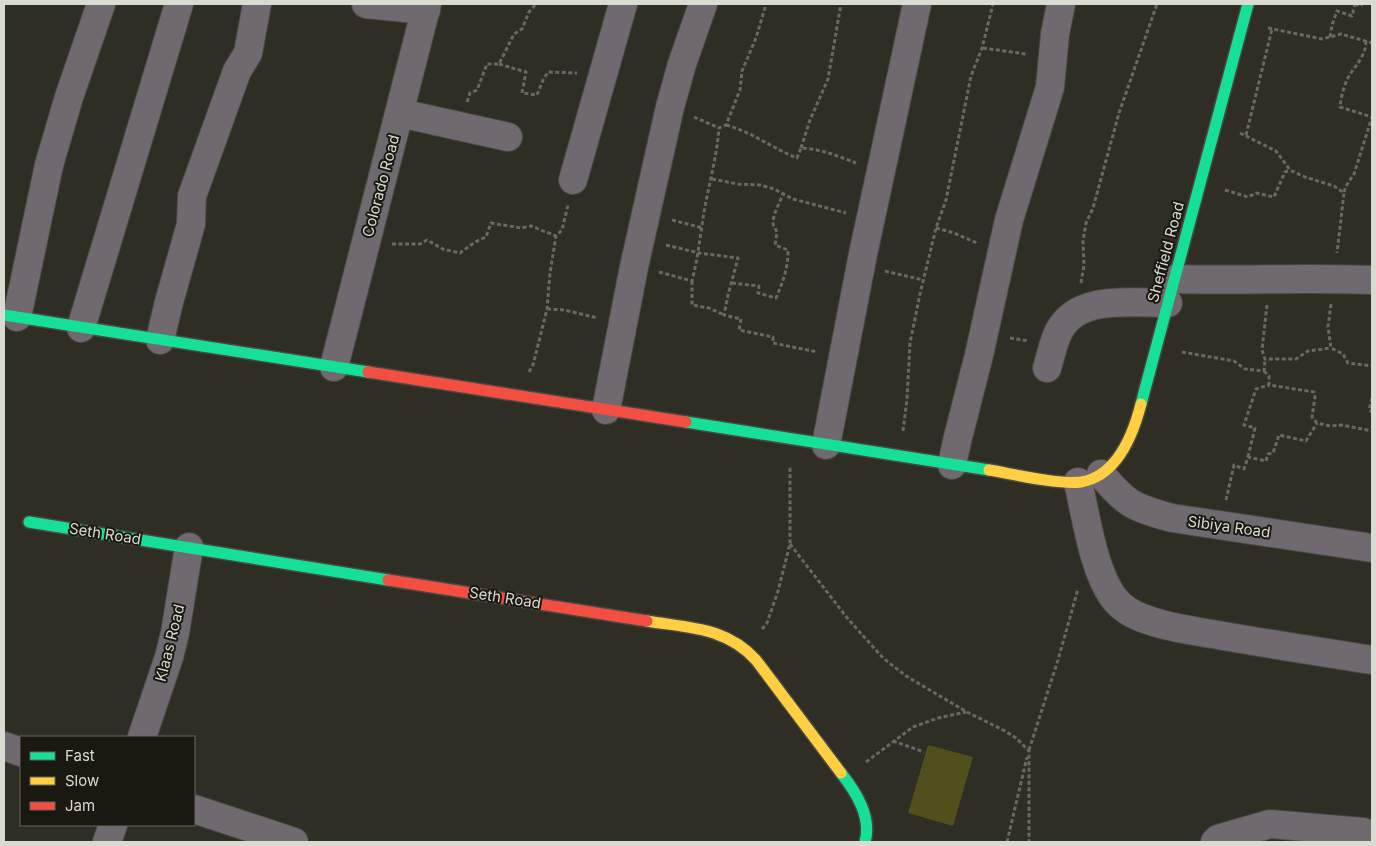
<svg xmlns="http://www.w3.org/2000/svg" width="1376" height="846" viewBox="0 0 1376 846" font-family="Inter,sans-serif">
  <style>
    .green { fill: #51501d }
    .lines { fill: none; stroke-linecap: round; stroke-linejoin: round }
    .street-casing { stroke: #494941; stroke-width: 30 }
    .fast-casing { stroke: #494941; stroke-width: 14 }
    .slow-casing { stroke: #494941; stroke-width: 14 }
    .jam-casing { stroke: #494941; stroke-width: 14 }
    .path { stroke: #6a6767; stroke-width: 3; stroke-dasharray: 4 2.5; stroke-linecap: butt }
    .street { stroke: #706a70; stroke-width: 28 }
    .fast { stroke: #16e098; stroke-width: 11 }
    .slow { stroke: #ffcf43; stroke-width: 11 }
    .jam { stroke: #f24e42; stroke-width: 11 }
    .labels { text-anchor: middle; stroke-width: 4; stroke-linejoin: round; paint-order: stroke }
    .street-label { font-size: 15px; fill: #dadbd0; stroke: #191912 }
  </style>
  <rect width="100%" height="100%" fill="#2e2e25"/>
  <polygon class="green" points="928,745 973,757 953,826 908,813"/>
  <g class="lines">
    <g class="street-casing">
      <g id="street">
        <polyline points="366,4 426,10"/>
        <polyline points="400,113 508,137"/>
        <polyline points="573,180 623,4"/>
        <path d="M1175,279C1241,281 1306,277 1372,280"/>
        <polyline points="17,317 49,165 69,97 101,4"/>
        <polyline points="81,328 179,4"/>
        <polyline points="160,340 169,302 191,224 192,196 237,71 248,53 257,4"/>
        <polyline points="334,367 427,4"/>
        <path d="M1047,368C1051,356 1053,342 1059,331C1078,294 1133,303 1168,303"/>
        <polyline points="606,410 634,267 670,107 682,64 703,4"/>
        <polyline points="826,445 863,254 917,4"/>
        <polyline points="952,465 957,441 979,355 1009,220 1050,87 1055,34 1061,4"/>
        <path d="M1101,474C1126,504 1134,508 1172,518L1372,548"/>
        <path d="M1078,482C1086,516 1093,569 1113,597C1121,608 1135,616 1148,620C1170,628 1195,631 1218,635C1269,644 1321,652 1372,660"/>
        <polyline points="142,737 169,657 175,633 189,547"/>
        <polyline points="4,746 21,752"/>
        <polyline points="194,809 294,842"/>
        <polyline points="107,842 113,825"/>
        <polyline points="1215,842 1218,839 1270,824 1363,832 1372,835"/>
      </g>
    </g>
    <g class="fast-casing">
      <g id="fast">
        <polyline points="4,315 368,372"/>
        <polyline points="1141,404 1248,4"/>
        <polyline points="686,422 989,470"/>
        <polyline points="29,522 388,580"/>
        <path d="M841,773C856,792 872,817 865,842"/>
      </g>
    </g>
    <g class="slow-casing">
      <g id="slow">
        <path d="M989,470C1013,474 1059,485 1081,482C1117,476 1133,435 1141,404"/>
        <path d="M647,621C689,628 726,627 756,660L841,773"/>
      </g>
    </g>
    <g class="jam-casing">
      <g id="jam">
        <polyline points="368,372 686,422"/>
        <polyline points="388,580 647,621"/>
      </g>
    </g>
    <g class="path">
      <polyline points="1355,4 1361,6 1362,4"/>
      <polyline points="1268,28 1322,39 1341,34 1372,43"/>
      <polyline points="1330,37 1332,25 1337,11 1352,16 1355,4"/>
      <polyline points="983,48 1026,54"/>
      <polyline points="499,64 526,72 522,93 537,95 543,80 548,72 577,73"/>
      <polyline points="467,102 470,93 477,90 487,64 499,64 514,34 522,29 529,12 536,4"/>
      <polyline points="694,117 719,128 726,125 740,90 742,71 756,38 766,4"/>
      <path d="M726,125C752,132 772,148 797,158L801,148C821,149 838,156 856,163"/>
      <polyline points="1240,133 1276,151 1290,170 1305,177 1334,186 1344,193 1337,253"/>
      <polyline points="1246,135 1272,29"/>
      <polyline points="801,148 810,120 828,79 841,4"/>
      <polyline points="712,179 738,184 760,185 774,189 793,199 846,213"/>
      <polyline points="1225,190 1248,197 1256,193 1274,197 1285,172 1290,170"/>
      <path d="M1344,192L1346,186L1354,174L1372,117L1340,107C1341,97 1344,85 1349,76C1356,65 1366,55 1366,41"/>
      <polyline points="672,220 703,228"/>
      <polyline points="936,228 954,233 977,243"/>
      <polyline points="392,244 420,244 427,240 443,249 460,253 475,242 486,237 491,223 521,228 531,226 556,236"/>
      <polyline points="666,245 699,253 738,258 728,295 724,315 741,319 739,330 773,337 773,343 817,352"/>
      <polyline points="885,271 923,280"/>
      <path d="M659,272L692,281C699,254 701,227 706,201C711,177 717,153 719,128"/>
      <polyline points="692,281 692,305 709,308 724,315"/>
      <path d="M732,283L759,286L758,293L776,298C783,282 788,268 788,250L775,245L777,232L773,224L774,215L783,194"/>
      <polyline points="1081,283 1084,265 1083,241 1086,223 1093,208 1119,113 1157,4"/>
      <polyline points="1331,304 1328,327 1331,348 1343,354 1348,363 1372,366"/>
      <polyline points="1267,305 1262,350 1265,359 1296,359 1308,351 1331,348"/>
      <polyline points="547,309 564,310 598,318"/>
      <polyline points="1010,338 1029,341"/>
      <polyline points="1182,352 1234,361 1245,369 1264,371 1265,359"/>
      <polyline points="1264,371 1269,376 1269,385 1314,392 1315,397 1312,417 1317,423 1330,426 1342,425 1372,431"/>
      <polyline points="529,372 533,365 547,309 550,273 556,236 562,230 568,205"/>
      <polyline points="1372,398 1369,410 1372,412"/>
      <polyline points="903,431 907,399 910,343 920,294 936,228 946,200 971,76 982,48 993,4"/>
      <polyline points="1248,457 1255,428 1244,425 1256,389 1269,385"/>
      <polyline points="1226,500 1234,465 1244,469 1248,457 1266,461 1268,454 1273,453 1279,435 1306,441 1317,423"/>
      <polyline points="790,544 848,619 883,658 906,676 967,712 1005,731 1016,738 1029,751 1029,842"/>
      <polyline points="762,629 767,623 778,591 790,544 790,466"/>
      <polyline points="893,741 924,752"/>
      <polyline points="1029,750 1058,660 1078,589"/>
      <polyline points="866,762 913,727 938,718 966,712"/>
      <polyline points="1007,842 1027,757"/>
    </g>
    <use href="#street" class="street"/>
    <use href="#fast" class="fast"/>
    <use href="#slow" class="slow"/>
    <use href="#jam" class="jam"/>
  </g>
  <g class="labels">
    <g class="street-label">
      <text transform="translate(381 186) rotate(-75)" y="5">Colorado Road</text>
      <text transform="translate(1166 252) rotate(-75)" y="5">Sheffield Road</text>
      <text transform="translate(1229 527) rotate(8)" y="5">Sibiya Road</text>
      <text transform="translate(105 534) rotate(9)" y="5">Seth Road</text>
      <text transform="translate(505 598) rotate(9)" y="5">Seth Road</text>
      <text transform="translate(170 643) rotate(-76)" y="5">Klaas Road</text>
    </g>
  </g>
  <rect width="1376" height="846" fill="none" stroke="#dadbd0" stroke-width="10"/>
  <rect x="20" y="736" width="175" height="90" fill="#191912" stroke="#66675e"/>
  <rect x="30" y="752" width="25" height="8" fill="#16e098" stroke="#66675e"/>
  <text x="65" y="761" font-size="15" fill="#dadbd0">Fast</text>
  <rect x="30" y="777" width="25" height="8" fill="#ffcf43" stroke="#66675e"/>
  <text x="65" y="786" font-size="15" fill="#dadbd0">Slow</text>
  <rect x="30" y="802" width="25" height="8" fill="#f24e42" stroke="#66675e"/>
  <text x="65" y="811" font-size="15" fill="#dadbd0">Jam</text>
</svg>
